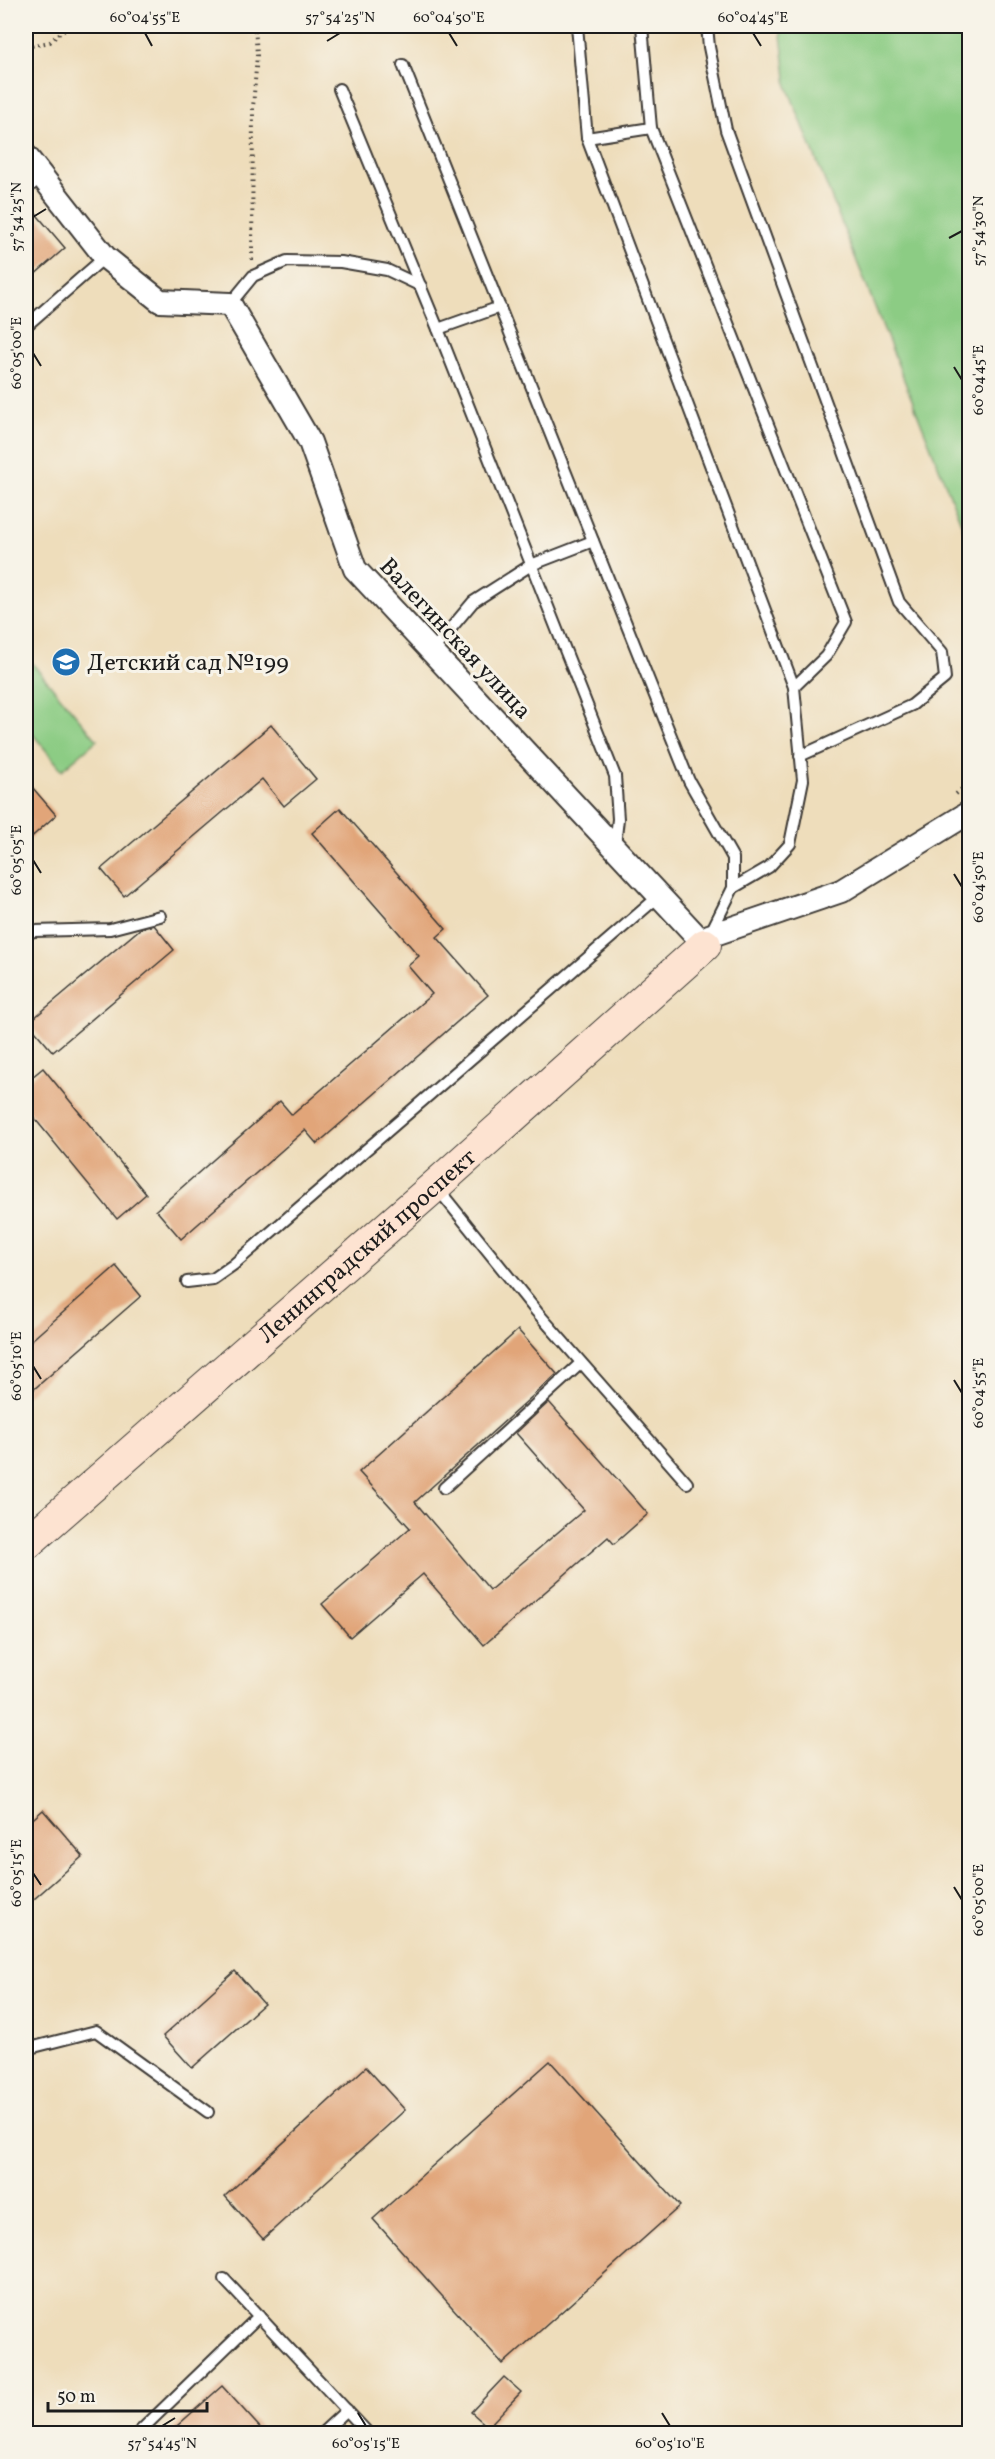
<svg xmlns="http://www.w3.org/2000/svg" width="995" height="2459" viewBox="0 0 995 2459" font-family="Vollkorn,serif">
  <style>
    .green { fill: #8ccc84; stroke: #547450; stroke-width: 1.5 }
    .building { fill: #e1a579 }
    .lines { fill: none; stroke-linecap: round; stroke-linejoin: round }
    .lane-casing { stroke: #3c3934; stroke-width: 14 }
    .street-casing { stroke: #3c3934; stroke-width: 26 }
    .secondary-casing { stroke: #3c3934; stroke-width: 34 }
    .path { stroke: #3c3934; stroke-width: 4; stroke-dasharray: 1.5 4.5; stroke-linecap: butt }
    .lane { stroke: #fff; stroke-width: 10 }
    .street { stroke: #fff; stroke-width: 22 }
    .secondary { stroke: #fde3d1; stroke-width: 32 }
    .ticks { fill: none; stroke: #1c1c1c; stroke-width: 2 }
    .labels { text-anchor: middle; stroke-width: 6; stroke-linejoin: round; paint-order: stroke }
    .street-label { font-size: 24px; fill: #1c1c1c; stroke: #f7f3e8 }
    .poi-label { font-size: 24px; fill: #1c1c1c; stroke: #f7f3e8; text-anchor: start }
    .neatline { fill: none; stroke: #1c1c1c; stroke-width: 2 }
    .ticks-label { font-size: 15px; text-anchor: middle; fill: #1c1c1c }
  </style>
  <rect width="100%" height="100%" fill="#f7f3e8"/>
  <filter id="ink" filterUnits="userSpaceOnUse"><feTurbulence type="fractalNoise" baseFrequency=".0167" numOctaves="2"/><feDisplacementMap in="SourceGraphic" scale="12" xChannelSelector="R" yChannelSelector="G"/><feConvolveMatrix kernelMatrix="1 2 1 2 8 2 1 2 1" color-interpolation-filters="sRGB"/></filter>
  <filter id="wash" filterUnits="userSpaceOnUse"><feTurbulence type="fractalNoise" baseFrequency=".008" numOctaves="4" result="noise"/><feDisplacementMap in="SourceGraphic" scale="24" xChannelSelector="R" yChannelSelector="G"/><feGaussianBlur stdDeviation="1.35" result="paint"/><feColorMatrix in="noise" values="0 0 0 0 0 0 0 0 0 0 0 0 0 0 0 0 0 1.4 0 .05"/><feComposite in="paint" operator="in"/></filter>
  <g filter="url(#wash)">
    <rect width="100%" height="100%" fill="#edb"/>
    <g class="green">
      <polygon points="780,26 969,26 969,543 787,86"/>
      <polygon points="26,656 97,740 62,770 26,726"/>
    </g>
    <g id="blocks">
      <g class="building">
        <polygon points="26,202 65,248 26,282"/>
        <polygon points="271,725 316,779 284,806 262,779 124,896 101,869"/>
        <polygon points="26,780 56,815 26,842"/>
        <polygon points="340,808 446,929 437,937 488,995 317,1144 305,1130 181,1239 156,1210 280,1101 292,1115 432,994 408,966 419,956 312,833"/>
        <polygon points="154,925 174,950 53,1052 28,1023 140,929"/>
        <polygon points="43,1068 146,1194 117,1219 26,1108 26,1082"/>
        <polygon points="116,1266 141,1296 26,1396 26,1345"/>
        <polygon points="518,1330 557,1374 415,1502 490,1590 584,1510 516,1433 549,1402 648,1514 614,1544 608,1537 484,1645 423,1574 350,1637 322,1604 410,1528 359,1472"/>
        <polygon points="43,1810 83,1856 26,1906 26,1825"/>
        <polygon points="235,1971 264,2004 192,2068 163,2036"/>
        <polygon points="550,2061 680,2206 503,2364 373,2219"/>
        <polygon points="366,2067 405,2110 263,2239 225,2196"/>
        <polygon points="504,2377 521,2392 488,2427 471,2412"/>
        <polygon points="222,2386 265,2433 169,2433"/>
      </g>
    </g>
  </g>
  <g filter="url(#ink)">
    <use href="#blocks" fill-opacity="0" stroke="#3c3934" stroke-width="1.5"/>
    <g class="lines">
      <g class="lane-casing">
        <g id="lane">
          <polyline points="577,26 587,138 794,687 803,780 790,844 769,867 733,888"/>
          <polyline points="642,26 651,128 846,622 826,656 794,687"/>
          <polyline points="707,26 709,47 726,130 899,602 942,652 945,678 912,705 800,756"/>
          <polyline points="403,65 689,781 733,858 733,888 710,934"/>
          <polyline points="339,89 438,329 615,776 618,819 615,845"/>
          <polyline points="587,138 651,128"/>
          <polyline points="26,190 42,175"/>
          <polyline points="230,304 253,276 287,261 341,262 387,270 421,286"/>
          <polyline points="26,326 105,257"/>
          <polyline points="438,329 500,307"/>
          <polyline points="432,651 473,602 531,565 593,541"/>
          <polyline points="26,934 34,931 110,929 160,916"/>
          <polyline points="438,1189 537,1312 687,1483"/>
          <polyline points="187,1282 213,1279 233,1265 659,896"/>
          <polyline points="444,1488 581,1363"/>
          <polyline points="26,2049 96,2031 208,2112"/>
          <polyline points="224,2279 369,2434"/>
          <polyline points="137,2434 259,2316"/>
          <polyline points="321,2434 347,2410"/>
        </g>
      </g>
      <g class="street-casing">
        <g id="street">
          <polyline points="26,156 105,257 160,301 230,304 310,442 355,569 705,945"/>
          <polyline points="709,936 841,891 970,812"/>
        </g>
      </g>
      <g class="secondary-casing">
        <g id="secondary">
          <path id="s1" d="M26,1544L435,1186L705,945"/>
        </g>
      </g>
      <g class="path">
        <polyline points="26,47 50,42 68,26"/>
        <polyline points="252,260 253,108 257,55 255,26"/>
        <polyline points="956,794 970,782"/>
      </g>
      <use href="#lane" class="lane"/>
      <use href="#street" class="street"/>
      <use href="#secondary" class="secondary"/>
    </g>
  </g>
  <path class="ticks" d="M145,33L152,46M449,33L457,46M753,33L761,46M327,41L340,33M33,217L46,209M949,238L962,231M33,353L41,366M954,367L962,380M33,860L41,873M954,874L962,887M33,1366L41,1379M954,1380L962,1393M33,1873L41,1885M954,1887L962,1900M358,2413L366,2426M662,2413L670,2426M162,2426L175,2418"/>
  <defs>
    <g id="school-disc" transform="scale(1.5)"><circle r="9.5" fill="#1f6fb2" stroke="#f7f3e8"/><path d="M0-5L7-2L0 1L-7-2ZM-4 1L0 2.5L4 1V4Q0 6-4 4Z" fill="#fff"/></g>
  </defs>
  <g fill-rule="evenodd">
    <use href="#school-disc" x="66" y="662"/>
  </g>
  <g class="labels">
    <g class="street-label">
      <text transform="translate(456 638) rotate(47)" y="8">Валегинская улица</text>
      <text dy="8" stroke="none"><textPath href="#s1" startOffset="453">Ленинградский проспект</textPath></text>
    </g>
    <g class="poi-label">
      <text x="87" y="670">Детский сад №199</text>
    </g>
  </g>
  <rect width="995" height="2459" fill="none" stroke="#f7f3e8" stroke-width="66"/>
  <path d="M48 2402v9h159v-9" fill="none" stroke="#1c1c1c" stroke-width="3"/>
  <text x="57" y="2402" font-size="18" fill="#1c1c1c" stroke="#f7f3e8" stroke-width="4.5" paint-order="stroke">50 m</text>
  <rect x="33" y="33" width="929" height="2393" class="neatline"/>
  <g class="ticks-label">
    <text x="145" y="22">60°04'55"E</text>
    <text x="340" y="22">57°54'25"N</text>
    <text x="449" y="22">60°04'50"E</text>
    <text x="753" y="22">60°04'45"E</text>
    <text transform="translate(16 217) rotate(-90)" y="5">57°54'25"N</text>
    <text transform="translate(978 231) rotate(-90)" y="5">57°54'30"N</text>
    <text transform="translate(16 353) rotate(-90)" y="5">60°05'00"E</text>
    <text transform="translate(978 380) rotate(-90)" y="5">60°04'45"E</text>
    <text transform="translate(16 860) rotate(-90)" y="5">60°05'05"E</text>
    <text transform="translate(978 887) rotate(-90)" y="5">60°04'50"E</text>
    <text transform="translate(16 1366) rotate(-90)" y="5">60°05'10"E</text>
    <text transform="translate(978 1393) rotate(-90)" y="5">60°04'55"E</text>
    <text transform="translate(16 1873) rotate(-90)" y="5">60°05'15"E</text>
    <text transform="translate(978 1900) rotate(-90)" y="5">60°05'00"E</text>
    <text x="162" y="2448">57°54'45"N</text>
    <text x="366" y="2448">60°05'15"E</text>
    <text x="670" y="2448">60°05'10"E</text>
  </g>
</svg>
